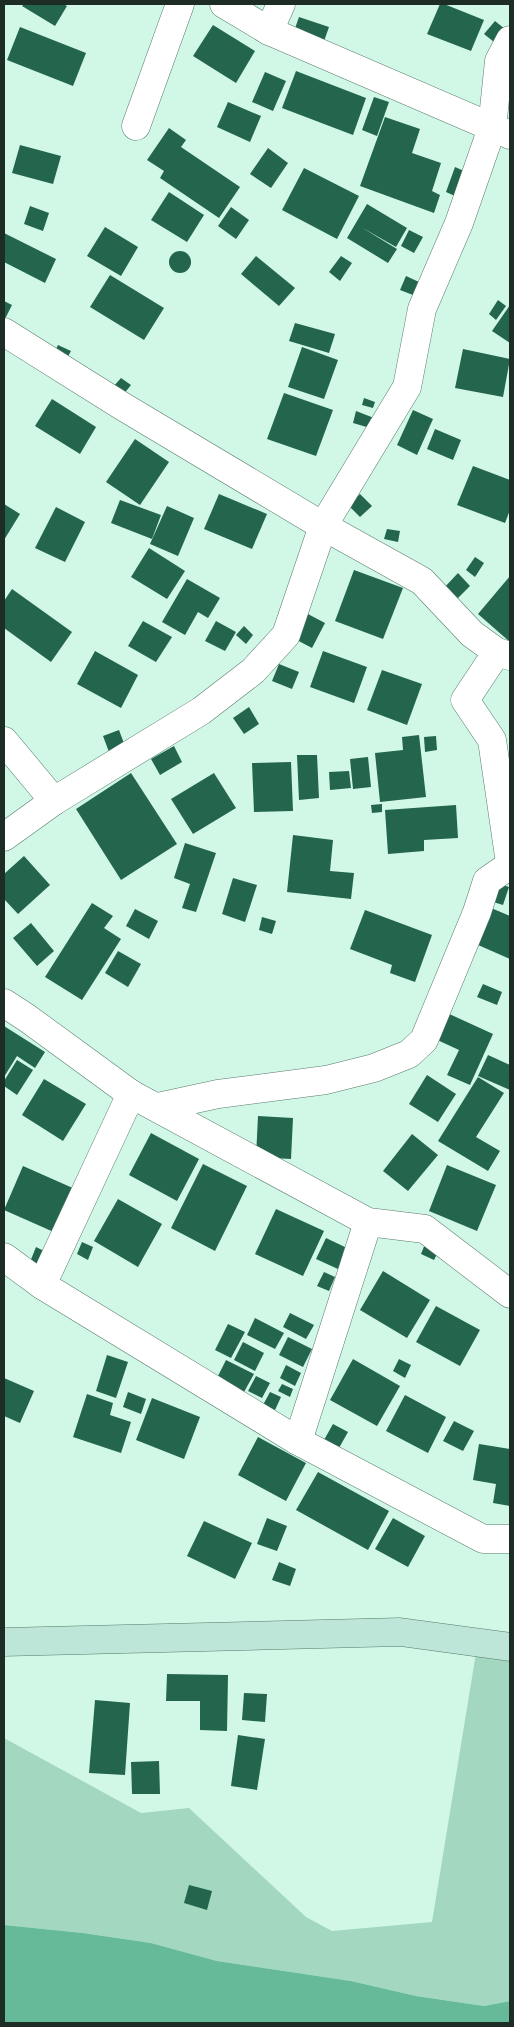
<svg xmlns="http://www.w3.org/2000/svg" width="514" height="2027" viewBox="0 0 514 2027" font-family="Overpass,sans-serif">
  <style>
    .green { fill: #a4d7c0 }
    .water { fill: #66ba99 }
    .building { fill: #23654d }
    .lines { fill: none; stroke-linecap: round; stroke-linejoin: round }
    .street-casing { stroke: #587b6c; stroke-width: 29 }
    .secondary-casing { stroke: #587b6c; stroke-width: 29 }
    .street { stroke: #fff; stroke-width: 28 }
    .secondary { stroke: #bde5d8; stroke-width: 28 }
  </style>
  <rect width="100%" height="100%" fill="#d1f8e6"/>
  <polygon class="green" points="476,1653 510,1657 510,2001 484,2006 416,1996 351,1981 217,1961 151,1943 83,1933 4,1925 4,1738 141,1813 189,1808 306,1917 332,1931 432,1922"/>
  <polygon class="water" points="4,1925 83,1933 151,1943 217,1961 351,1981 416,1996 484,2006 510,2001 510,2023 4,2023"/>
  <g class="building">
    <polygon points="24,4 63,4 67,6 55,26 22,6"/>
    <polygon points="440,4 444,4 484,20 471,51 427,34"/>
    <polygon points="299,17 329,27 322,47 292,37"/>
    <polygon points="495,21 505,29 494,42 484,34"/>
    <polygon points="213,25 255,51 236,83 193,56"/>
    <polygon points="20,27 86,53 73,86 7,60"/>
    <polygon points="296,71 366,98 353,135 282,108"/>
    <polygon points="265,72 286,81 273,111 252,102"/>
    <polygon points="374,97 389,102 377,136 362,130"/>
    <polygon points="228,102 261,116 250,142 217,127"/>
    <polygon points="385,117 420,129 412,153 441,163 432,191 440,195 434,213 360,186"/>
    <polygon points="169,128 186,140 181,147 240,187 219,218 160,178 164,171 147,160"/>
    <polygon points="20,145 61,156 53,184 12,173"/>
    <polygon points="268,148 288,163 271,188 250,174"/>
    <polygon points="455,167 464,171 455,196 446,192"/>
    <polygon points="304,168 359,196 337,239 282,210"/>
    <polygon points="169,192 204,215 187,242 151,220"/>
    <polygon points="367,204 407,228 396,247 361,227 397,249 388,263 347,238"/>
    <polygon points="30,206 49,213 43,231 24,224"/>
    <polygon points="231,207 249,220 236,239 218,226"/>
    <polygon points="105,227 138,247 121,276 87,256"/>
    <polygon points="409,230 423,237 414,253 401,246"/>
    <polygon points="4,233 56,259 45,283 4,262"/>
    <circle cx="180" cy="262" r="11"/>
    <polygon points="256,256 295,288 279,306 241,274"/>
    <polygon points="341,256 352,263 340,281 329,272"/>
    <polygon points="110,275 164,308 144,340 90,307"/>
    <polygon points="406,276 419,282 413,295 400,290"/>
    <polygon points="498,300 506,306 496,320 489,314"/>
    <polygon points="4,301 12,305 4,321"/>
    <polygon points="510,305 510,343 492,331"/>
    <polygon points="295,323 335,334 329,353 289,341"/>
    <polygon points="58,345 71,351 64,364 52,357"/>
    <polygon points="302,347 338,360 324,399 288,387"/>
    <polygon points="463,349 510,359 503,397 455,388"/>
    <polygon points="121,378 131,385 123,395 113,387"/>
    <polygon points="284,393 333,410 316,456 267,439"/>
    <polygon points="364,398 375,402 373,408 362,405"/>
    <polygon points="52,399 96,427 80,454 35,426"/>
    <polygon points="413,410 433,419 417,455 397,445"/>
    <polygon points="356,411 374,418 370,428 353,423"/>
    <polygon points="435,429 461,440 453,460 427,449"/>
    <polygon points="135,439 169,462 140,505 106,482"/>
    <polygon points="473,466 510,480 510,510 505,523 457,505"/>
    <polygon points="219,494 267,514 252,549 204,529"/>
    <polygon points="360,494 372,506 360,517 348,505"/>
    <polygon points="120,500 161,515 152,539 111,523"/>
    <polygon points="4,504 20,514 4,540"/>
    <polygon points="167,506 194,518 178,556 150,544"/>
    <polygon points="56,507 85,522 65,562 35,548"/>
    <polygon points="387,529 400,531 398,542 384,539"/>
    <polygon points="149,548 185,571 167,599 131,577"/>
    <polygon points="475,557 484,563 475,577 466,570"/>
    <polygon points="354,570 403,588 383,639 335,621"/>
    <polygon points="458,573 470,586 455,601 443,589"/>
    <polygon points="510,576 510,642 478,614"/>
    <polygon points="187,579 220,598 208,618 198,612 185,635 162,622"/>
    <polygon points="12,589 72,632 51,662 4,628 4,601"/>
    <polygon points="306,613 325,623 312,648 293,638"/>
    <polygon points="143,621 172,637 156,662 128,646"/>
    <polygon points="216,621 236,632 225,651 205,641"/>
    <polygon points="244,626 253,635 246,644 236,635"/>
    <polygon points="95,651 138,675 121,708 77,684"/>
    <polygon points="323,651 367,667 354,703 310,687"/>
    <polygon points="279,664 299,672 292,689 272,681"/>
    <polygon points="382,670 422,684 407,725 367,710"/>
    <polygon points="249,707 259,724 244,734 233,718"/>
    <polygon points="119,730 125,746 109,752 103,736"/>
    <polygon points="419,735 426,797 380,802 375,753 403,750 402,737"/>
    <polygon points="436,736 437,750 425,752 424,737"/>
    <polygon points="174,746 182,762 160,775 151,759"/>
    <polygon points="297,755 317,755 319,798 299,800"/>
    <polygon points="368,757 371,787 353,789 350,759"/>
    <polygon points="291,762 293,811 254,812 252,763"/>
    <polygon points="349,771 351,788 330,790 329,772"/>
    <polygon points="131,773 177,844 121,880 76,809"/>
    <polygon points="214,773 236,808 193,834 171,799"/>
    <polygon points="382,804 382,812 372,813 371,805"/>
    <polygon points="456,805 458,838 424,840 424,851 388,854 385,810"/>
    <polygon points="293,835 333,840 330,871 354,873 351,899 287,892"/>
    <polygon points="185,843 216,853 196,912 182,908 190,884 174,878"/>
    <polygon points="24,856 50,885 18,914 4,899 4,874"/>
    <polygon points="233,878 257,885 245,922 222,914"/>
    <polygon points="496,883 509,887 503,905 490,901"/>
    <polygon points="92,903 113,916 104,928 121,939 82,1000 45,977"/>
    <polygon points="484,905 510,916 510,959 469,941"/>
    <polygon points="135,909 158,921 149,939 126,926"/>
    <polygon points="365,910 432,935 415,982 390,973 392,965 350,949"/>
    <polygon points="262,917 276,921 272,934 259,930"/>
    <polygon points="31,923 54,951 37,966 13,938"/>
    <polygon points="118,951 141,964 128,987 105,973"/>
    <polygon points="483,984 502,992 497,1005 477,997"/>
    <polygon points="445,1012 493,1034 470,1085 447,1075 459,1050 433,1038"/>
    <polygon points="4,1026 45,1052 35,1068 17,1056 4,1077"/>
    <polygon points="488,1055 510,1065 510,1090 478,1076"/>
    <polygon points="17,1060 33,1070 17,1095 4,1086 4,1081"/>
    <polygon points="427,1075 456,1094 438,1122 409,1104"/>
    <polygon points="478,1077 504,1093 476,1137 500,1151 488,1171 438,1141"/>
    <polygon points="44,1079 86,1104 63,1141 22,1115"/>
    <polygon points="258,1116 293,1118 291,1159 256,1157"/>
    <polygon points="151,1133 199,1159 177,1201 129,1175"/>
    <polygon points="412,1134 438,1155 408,1191 383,1171"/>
    <polygon points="203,1164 247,1186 215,1251 171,1228"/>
    <polygon points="447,1165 496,1185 477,1231 429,1211"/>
    <polygon points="23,1166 75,1189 56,1233 4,1210"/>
    <polygon points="118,1199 162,1224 138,1267 94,1241"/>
    <polygon points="276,1209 324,1231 303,1276 255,1254"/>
    <polygon points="326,1238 347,1248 338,1269 316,1259"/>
    <polygon points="82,1242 93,1247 88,1260 77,1254"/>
    <polygon points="425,1244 439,1250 434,1260 421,1254"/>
    <polygon points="36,1247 48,1253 42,1267 30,1262"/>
    <polygon points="383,1271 430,1300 407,1338 360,1310"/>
    <polygon points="324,1272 335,1277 329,1291 317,1286"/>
    <polygon points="436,1306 480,1330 460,1366 416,1342"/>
    <polygon points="290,1313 314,1325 306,1339 283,1327"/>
    <polygon points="255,1318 284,1333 275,1349 247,1335"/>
    <polygon points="228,1324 245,1332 231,1358 215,1350"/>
    <polygon points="288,1337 312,1349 303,1367 279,1355"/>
    <polygon points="243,1342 264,1353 255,1371 234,1360"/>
    <polygon points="107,1355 128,1362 116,1398 96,1391"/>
    <polygon points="353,1359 400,1386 377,1426 330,1400"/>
    <polygon points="399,1359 411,1365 405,1378 393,1371"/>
    <polygon points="226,1360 254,1374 244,1392 217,1378"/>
    <polygon points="286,1365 301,1373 295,1386 280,1378"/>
    <polygon points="256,1376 270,1383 262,1398 248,1391"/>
    <polygon points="4,1378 34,1391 20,1423 4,1416"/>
    <polygon points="282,1384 293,1389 290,1397 278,1391"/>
    <polygon points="128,1392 146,1399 141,1414 123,1407"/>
    <polygon points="270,1392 281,1397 275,1410 263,1405"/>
    <polygon points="87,1394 113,1403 110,1415 131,1422 121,1453 73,1437"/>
    <polygon points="405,1395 446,1417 428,1453 386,1431"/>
    <polygon points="152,1398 200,1417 184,1459 136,1440"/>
    <polygon points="454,1421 474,1431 463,1451 443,1441"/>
    <polygon points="333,1424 348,1432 339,1448 324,1440"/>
    <polygon points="258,1437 306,1463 286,1501 238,1475"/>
    <polygon points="479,1444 510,1449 510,1506 493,1503 496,1484 473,1480"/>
    <polygon points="318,1472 389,1511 368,1550 296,1510"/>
    <polygon points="267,1518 287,1526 277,1551 257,1544"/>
    <polygon points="393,1518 425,1536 408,1567 375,1549"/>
    <polygon points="204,1521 252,1543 235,1579 187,1556"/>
    <polygon points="279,1562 296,1569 290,1586 272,1580"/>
    <polygon points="167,1674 228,1675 227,1731 200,1730 200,1701 166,1701"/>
    <polygon points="244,1693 267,1694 265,1722 242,1720"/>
    <polygon points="95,1700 130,1703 125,1775 89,1773"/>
    <polygon points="238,1735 265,1739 257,1790 231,1786"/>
    <polygon points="159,1761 160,1794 132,1794 131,1762"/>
    <polygon points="189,1885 212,1891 207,1910 184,1903"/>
  </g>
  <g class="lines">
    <g class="street-casing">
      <g id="street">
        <polyline points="224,4 269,31 510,135"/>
        <polyline points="269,31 281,4"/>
        <polyline points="136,126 180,4"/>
        <polyline points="4,332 122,406 323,526 422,581 472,634 497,652 510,656"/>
        <polyline points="497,652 465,700 492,740 510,863"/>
        <polyline points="4,741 54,801"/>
        <polyline points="4,837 54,801 201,711 253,671 286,635 323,526 407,387 422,309 459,223 492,128 499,61 510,40"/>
        <polyline points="4,1003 27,1018 131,1094 368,1222 425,1229 510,1294"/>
        <polyline points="158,1107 218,1094 326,1080 374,1068 409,1054 424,1040 477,912 487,881 510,865"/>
        <polyline points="4,1257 42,1285 298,1441 483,1539 510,1539"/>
        <polyline points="42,1285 131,1094"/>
        <polyline points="298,1441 368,1222"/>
      </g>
    </g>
    <g class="secondary-casing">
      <polyline id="secondary" points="4,1642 400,1632 510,1647"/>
    </g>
    <use href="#street" class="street"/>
    <use href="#secondary" class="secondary"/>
  </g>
  <rect width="514" height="2027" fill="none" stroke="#1d2c25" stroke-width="10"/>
</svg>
